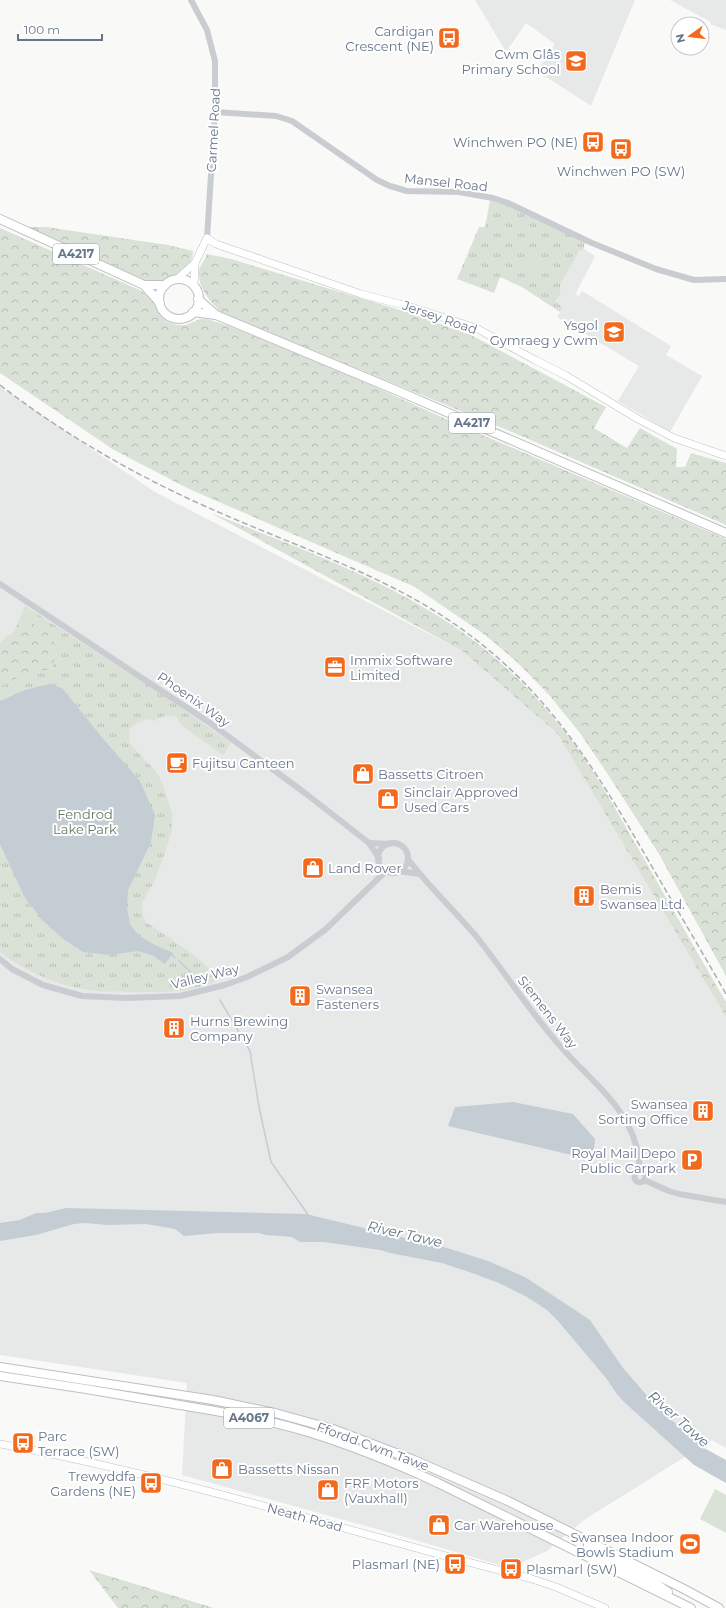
<svg xmlns="http://www.w3.org/2000/svg" width="726" height="1608" viewBox="0 0 726 1608" font-family="Montserrat,sans-serif">
  <style>
    .built { fill: #e7e9e8 }
    .grass { fill: url(#grass-tufts) }
    .forest { fill: url(#forest-crowns) }
    .pitch { fill: #dae2d8 }
    .water { fill: #c3cdd3 }
    .lines { fill: none; stroke-linecap: round; stroke-linejoin: round }
    .stream { stroke: #c3cdd3; stroke-width: 1.5 }
    .secondary-casing { stroke: #bdc1c7; stroke-width: 8 }
    .primary-casing { stroke: #bcbfc4; stroke-width: 10 }
    .tertiary { stroke: #c9ccd1; stroke-width: 6 }
    .secondary { stroke: #fff; stroke-width: 7 }
    .primary { stroke: #fff; stroke-width: 8 }
    .rail { stroke: #a9aeb5; stroke-width: 1.5; stroke-dasharray: 6 3; stroke-linecap: butt }
    .labels { text-anchor: middle; stroke-width: 4; stroke-linejoin: round; paint-order: stroke }
    .shield { fill: #fff; stroke: #949fae; stroke-width: 1 }
    .shield-label { font-size: 12px; font-weight: bold; fill: #66768b }
    .poi-label { font-size: 13px; fill: #66768b; stroke: #fff; text-anchor: start }
    .street-label { font-size: 13px; fill: #66768b; stroke: #fff }
    .park-label { font-size: 13px; fill: #647b62; stroke: #fff }
    .water-label { font-size: 14px; font-style: italic; fill: #627786; stroke: #fff }
  </style>
  <defs>
    <pattern id="grass-tufts" width="24" height="20" patternUnits="userSpaceOnUse"><rect width="24" height="20" fill="#dae2d8"/><path d="M3 7l-1-3M5 7V3M7 7l1-3M15 17l-1-3M17 17v-4M19 17l1-3" fill="none" stroke="#b5bcb5"/></pattern>
    <pattern id="forest-crowns" width="20" height="18" patternUnits="userSpaceOnUse"><rect width="20" height="18" fill="#dae2d8"/><path d="M2 6a3 3 0 1 1 6 0M12 15a3 3 0 1 1 6 0" fill="none" stroke="#b5bcb5"/></pattern>
  </defs>
  <rect width="100%" height="100%" fill="#f9faf7"/>
  <g class="built">
    <polygon points="475,0 635,0 591,106 537,71 555,44 526,23 506,52"/>
    <polygon points="670,0 726,0 726,30 710,24 711,22"/>
    <polygon points="584,249 595,256 576,293 578,297 582,291 671,346 666,355 702,376 670,432 618,401 639,366 557,317 563,307 555,302 561,293 560,285 580,250 582,251"/>
    <polygon points="0,387 155,492 462,651 557,733 726,1017 726,1448 712,1440 584,1520 547,1551 510,1568 398,1535 182,1475 187,1383 0,1355 0,844 151,943 0,701"/>
  </g>
  <g class="grass">
    <polygon points="490,200 508,205 585,242 583,251 580,250 560,285 561,293 555,302 563,307 560,312 522,287 500,277 494,293 457,279 479,227 485,227"/>
    <path d="M25,606L156,690L231,743L223,755L181,725L177,717C169,715 161,715 155,721L146,719L134,725L129,730V742L141,756L156,771L164,788L172,813V830L168,844L155,880L142,903L143,916L146,922L194,955L220,979H217V981C208,984 200,988 191,989C171,993 149,992 129,992C118,991 107,992 96,991C62,987 27,973 0,952V659L16,627Z"/>
  </g>
  <g class="forest">
    <path d="M28,227H46L168,245L193,251C193,255 192,259 190,263C181,279 159,284 142,281Z"/>
    <polygon points="0,228 142,291 151,298 160,315 167,322 177,325 186,325 200,319 207,319 229,326 344,373 464,427 726,539 726,976 659,854 609,776 580,733 549,695 517,662 485,635 415,587 189,489 114,450 0,373"/>
    <path d="M207,254L231,259L410,313L471,335L606,407L594,428L627,448L640,428L677,449L676,467H685L691,453L726,463V525L512,432L222,313C211,303 197,287 199,271C200,266 205,259 207,254Z"/>
    <path d="M211,513C296,547 390,580 465,634C505,663 542,701 572,741C597,774 617,812 638,848C667,899 696,951 726,1002V1017L557,733L462,651Z"/>
    <path d="M21,616L51,635L56,646L53,667L52,669C33,671 17,677 0,687V644L7,636L13,634Z"/>
    <polygon points="89,1570 214,1608 118,1608"/>
  </g>
  <g class="pitch">
    <polygon points="529,255 542,264 537,271 524,262"/>
    <polygon points="715,1489 726,1495 726,1533 700,1519"/>
  </g>
  <g class="water">
    <polygon points="49,684 62,688 105,741 140,781 155,815 151,842 128,890 127,908 130,924 138,935 151,943 173,953 165,964 152,955 138,951 109,955 83,952 62,938 42,920 24,896 0,844 0,701 25,690"/>
    <polygon points="513,1102 573,1114 595,1139 593,1160 448,1126 455,1107"/>
    <polygon points="66,1208 306,1214 447,1248 488,1261 525,1277 590,1320 623,1368 656,1406 702,1447 726,1460 726,1483 694,1465 624,1402 617,1394 606,1378 558,1321 547,1310 527,1297 501,1284 475,1274 442,1263 390,1253 380,1250 324,1242 300,1242 292,1237 266,1235 259,1233 218,1233 184,1236 175,1229 146,1224 108,1225 85,1223 74,1224 36,1235 0,1241 0,1223 20,1220 36,1213 45,1213"/>
  </g>
  <g class="lines">
    <g class="stream">
      <polyline points="169,952 175,958"/>
      <polyline points="179,961 197,978"/>
      <polyline points="220,1000 250,1051 259,1107 271,1162 309,1216"/>
    </g>
    <g class="secondary-casing">
      <g id="secondary">
        <polyline points="177,279 195,263"/>
        <polyline points="194,286 195,263 207,238 216,244 361,294 411,307 476,328 535,360 565,375 638,419 674,438 726,456"/>
        <path d="M0,1444C179,1477 353,1533 529,1578L556,1587L605,1608"/>
      </g>
    </g>
    <g class="primary-casing">
      <g id="primary">
        <polyline points="0,219 144,285 160,303"/>
        <circle cx="179" cy="299" r="20"/>
        <polyline points="144,285 165,285"/>
        <polyline points="198,299 216,315"/>
        <polyline points="193,312 216,315 398,391 726,533"/>
        <polyline points="0,1367 213,1400 275,1413 333,1429 414,1460 508,1501 684,1589 719,1608"/>
        <path d="M0,1376C56,1384 112,1393 168,1403C215,1411 262,1418 308,1432C353,1446 395,1463 438,1483L691,1608"/>
        <polyline points="588,1540 588,1547 591,1551 654,1582 668,1592"/>
      </g>
    </g>
    <g class="tertiary">
      <polyline points="191,0 207,30 215,61 215,112 207,238"/>
      <polyline points="215,112 276,116 292,121 377,180 390,186 407,191 459,192 493,198 508,203 592,243 656,269 694,280 726,279"/>
      <polyline points="0,584 210,723 305,793 369,843 379,858"/>
      <polyline points="369,843 389,844"/>
      <circle cx="393" cy="858" r="15"/>
      <path d="M408,859C428,886 454,910 476,936C503,970 527,1007 555,1040C582,1074 624,1101 636,1145C639,1153 639,1163 640,1172"/>
      <polyline points="399,871 419,874"/>
      <polyline points="0,959 12,969 43,985 82,996 126,998 180,996 225,985 247,977 288,957 326,929 386,871"/>
      <circle cx="640" cy="1177" r="5.5"/>
      <polyline points="644,1180 669,1191 679,1194 726,1202"/>
    </g>
    <use href="#secondary" class="secondary"/>
    <use href="#primary" class="primary"/>
    <path class="rail" d="M0,385C66,436 140,478 216,511C304,550 398,579 475,639C553,699 598,774 647,858C673,903 700,948 726,994"/>
  </g>
  <defs>
    <g id="bus-square" transform="scale(1.15)"><rect x="-9" y="-9" width="18" height="18" rx="4" fill="#f36a1e" stroke="#fff"/><path d="M-5-6H5V4H4V6H2V4H-2V6H-4V4H-5ZM-3.5-4V0h7V-4ZM-3.5 1.2v1.5H-2V1.2ZM2 1.2v1.5H3.5V1.2Z" fill="#fff"/></g>
    <g id="school-square" transform="scale(1.15)"><rect x="-9" y="-9" width="18" height="18" rx="4" fill="#f36a1e" stroke="#fff"/><path d="M0-5L7-2L0 1L-7-2ZM-4 1L0 2.5L4 1V4Q0 6-4 4Z" fill="#fff"/></g>
    <g id="office-square" transform="scale(1.15)"><rect x="-9" y="-9" width="18" height="18" rx="4" fill="#f36a1e" stroke="#fff"/><path d="M-6-3h4V-5.5h4V-3h4V5H-6ZM-1-4.5V-3h2v-1.5ZM-6 0V1H6V0Z" fill="#fff"/></g>
    <g id="cafe-square" transform="scale(1.15)"><rect x="-9" y="-9" width="18" height="18" rx="4" fill="#f36a1e" stroke="#fff"/><path d="M-5.5-4.5H6V0H3Q3 3.5 0 3.5H-2.5Q-5.5 3.5-5.5 0ZM3-3.2v2h1.7v-2ZM-6 4.5H4V6H-6Z" fill="#fff"/></g>
    <g id="shop-square" transform="scale(1.15)"><rect x="-9" y="-9" width="18" height="18" rx="4" fill="#f36a1e" stroke="#fff"/><path d="M-5-2.5h2.3a2.7 3.5 0 0 1 5.4 0H5L5.5 6h-11ZM-1.5-2.5h3a1.5 2.3 0 0 0-3 0Z" fill="#fff"/></g>
    <g id="building-square" transform="scale(1.15)"><rect x="-9" y="-9" width="18" height="18" rx="4" fill="#f36a1e" stroke="#fff"/><path d="M-4-6H4V6H1V3H-1V6H-4ZM-2.5-4.3h1.7v1.8h-1.7ZM.8-4.3h1.7v1.8H.8ZM-2.5-1h1.7V.8h-1.7ZM.8-1h1.7V.8H.8Z" fill="#fff"/></g>
    <g id="parking-square" transform="scale(1.15)"><rect x="-9" y="-9" width="18" height="18" rx="4" fill="#f36a1e" stroke="#fff"/><path d="M-3.5-5.5H1a3.5 3.5 0 0 1 0 7H-1V5.5H-3.5ZM-1-3.4V-.6H.8a1.4 1.4 0 0 0 0-2.8Z" fill="#fff"/></g>
    <g id="stadium-square" transform="scale(1.15)"><rect x="-9" y="-9" width="18" height="18" rx="4" fill="#f36a1e" stroke="#fff"/><path d="M0-5a6.5 5 0 1 0 0 10a6.5 5 0 1 0 0-10ZM-3.5-1.8h7v3.6h-7Z" fill="#fff"/></g>
  </defs>
  <g fill-rule="evenodd">
    <use href="#bus-square" x="449" y="38"/>
    <use href="#school-square" x="576" y="61"/>
    <use href="#bus-square" x="593" y="142"/>
    <use href="#bus-square" x="621" y="149"/>
    <use href="#school-square" x="614" y="332"/>
    <use href="#office-square" x="335" y="667"/>
    <use href="#cafe-square" x="177" y="763"/>
    <use href="#shop-square" x="363" y="774"/>
    <use href="#shop-square" x="388" y="799"/>
    <use href="#shop-square" x="313" y="868"/>
    <use href="#building-square" x="584" y="896"/>
    <use href="#building-square" x="300" y="996"/>
    <use href="#building-square" x="174" y="1028"/>
    <use href="#building-square" x="703" y="1111"/>
    <use href="#parking-square" x="692" y="1160"/>
    <use href="#bus-square" x="23" y="1443"/>
    <use href="#shop-square" x="222" y="1469"/>
    <use href="#bus-square" x="151" y="1483"/>
    <use href="#shop-square" x="328" y="1490"/>
    <use href="#shop-square" x="439" y="1525"/>
    <use href="#stadium-square" x="690" y="1544"/>
    <use href="#bus-square" x="455" y="1564"/>
    <use href="#bus-square" x="511" y="1569"/>
  </g>
  <g class="labels">
    <g class="shield">
      <rect x="53" y="244" width="46" height="20" rx="3"/>
      <rect x="449" y="413" width="46" height="20" rx="3"/>
      <rect x="224" y="1408" width="50" height="20" rx="3"/>
    </g>
    <g class="shield-label">
      <text x="76" y="258">A4217</text>
      <text x="472" y="427">A4217</text>
      <text x="249" y="1422">A4067</text>
    </g>
    <g class="poi-label">
      <text x="434" y="36" text-anchor="end">Cardigan<tspan x="434" dy="15">Crescent (NE)</tspan></text>
      <text x="560" y="59" text-anchor="end">Cwm Glâs<tspan x="560" dy="15">Primary School</tspan></text>
      <text x="578" y="147" text-anchor="end">Winchwen PO (NE)</text>
      <text x="621" y="176" text-anchor="middle">Winchwen PO (SW)</text>
      <text x="598" y="330" text-anchor="end">Ysgol<tspan x="598" dy="15">Gymraeg y Cwm</tspan></text>
      <text x="350" y="665">Immix Software<tspan x="350" dy="15">Limited</tspan></text>
      <text x="192" y="768">Fujitsu Canteen</text>
      <text x="378" y="779">Bassetts Citroen</text>
      <text x="404" y="797">Sinclair Approved<tspan x="404" dy="15">Used Cars</tspan></text>
      <text x="328" y="873">Land Rover</text>
      <text x="600" y="894">Bemis<tspan x="600" dy="15">Swansea Ltd.</tspan></text>
      <text x="316" y="994">Swansea<tspan x="316" dy="15">Fasteners</tspan></text>
      <text x="190" y="1026">Hurns Brewing<tspan x="190" dy="15">Company</tspan></text>
      <text x="688" y="1109" text-anchor="end">Swansea<tspan x="688" dy="15">Sorting Office</tspan></text>
      <text x="676" y="1158" text-anchor="end">Royal Mail Depo<tspan x="676" dy="15">Public Carpark</tspan></text>
      <text x="38" y="1441">Parc<tspan x="38" dy="15">Terrace (SW)</tspan></text>
      <text x="238" y="1474">Bassetts Nissan</text>
      <text x="136" y="1481" text-anchor="end">Trewyddfa<tspan x="136" dy="15">Gardens (NE)</tspan></text>
      <text x="344" y="1488">FRF Motors<tspan x="344" dy="15">(Vauxhall)</tspan></text>
      <text x="454" y="1530">Car Warehouse</text>
      <text x="674" y="1542" text-anchor="end">Swansea Indoor<tspan x="674" dy="15">Bowls Stadium</tspan></text>
      <text x="440" y="1569" text-anchor="end">Plasmarl (NE)</text>
      <text x="526" y="1574">Plasmarl (SW)</text>
    </g>
    <g class="street-label">
      <text transform="translate(213 130) rotate(-87)" y="5">Carmel Road</text>
      <text transform="translate(446 182) rotate(6)" y="5">Mansel Road</text>
      <text transform="translate(440 317) rotate(19)" y="5">Jersey Road</text>
      <text transform="translate(194 699) rotate(35)" y="5">Phoenix Way</text>
      <text transform="translate(205 976) rotate(-14)" y="5">Valley Way</text>
      <text transform="translate(548 1012) rotate(52)" y="5">Siemens Way</text>
      <text transform="translate(373 1446) rotate(20)" y="5">Ffordd Cwm Tawe</text>
      <text transform="translate(305 1517) rotate(15)" y="5">Neath Road</text>
    </g>
    <g class="park-label">
      <text x="85" y="819">Fendrod<tspan x="85" dy="15">Lake Park</tspan></text>
    </g>
    <g class="water-label">
      <text transform="translate(405 1234) rotate(13)" y="5">River Tawe</text>
      <text transform="translate(679 1419) rotate(42)" y="5">River Tawe</text>
    </g>
  </g>
  <g transform="translate(690 36) rotate(256)"><circle r="19" fill="#ffffff" stroke="#c2c8d1"/>
  <path d="M0-3L7 15L0 10L-7 15Z" fill="#f36a1e"/>
  <text y="-6" font-size="11" font-weight="bold" text-anchor="middle" fill="#66768b">N</text>
  </g>
  <path d="M18 34v6h84v-6" fill="none" stroke="#66768b" stroke-width="2"/>
  <text x="24" y="34" font-size="12" fill="#66768b" stroke="#ffffff" stroke-width="3" paint-order="stroke">100 m</text>
</svg>
